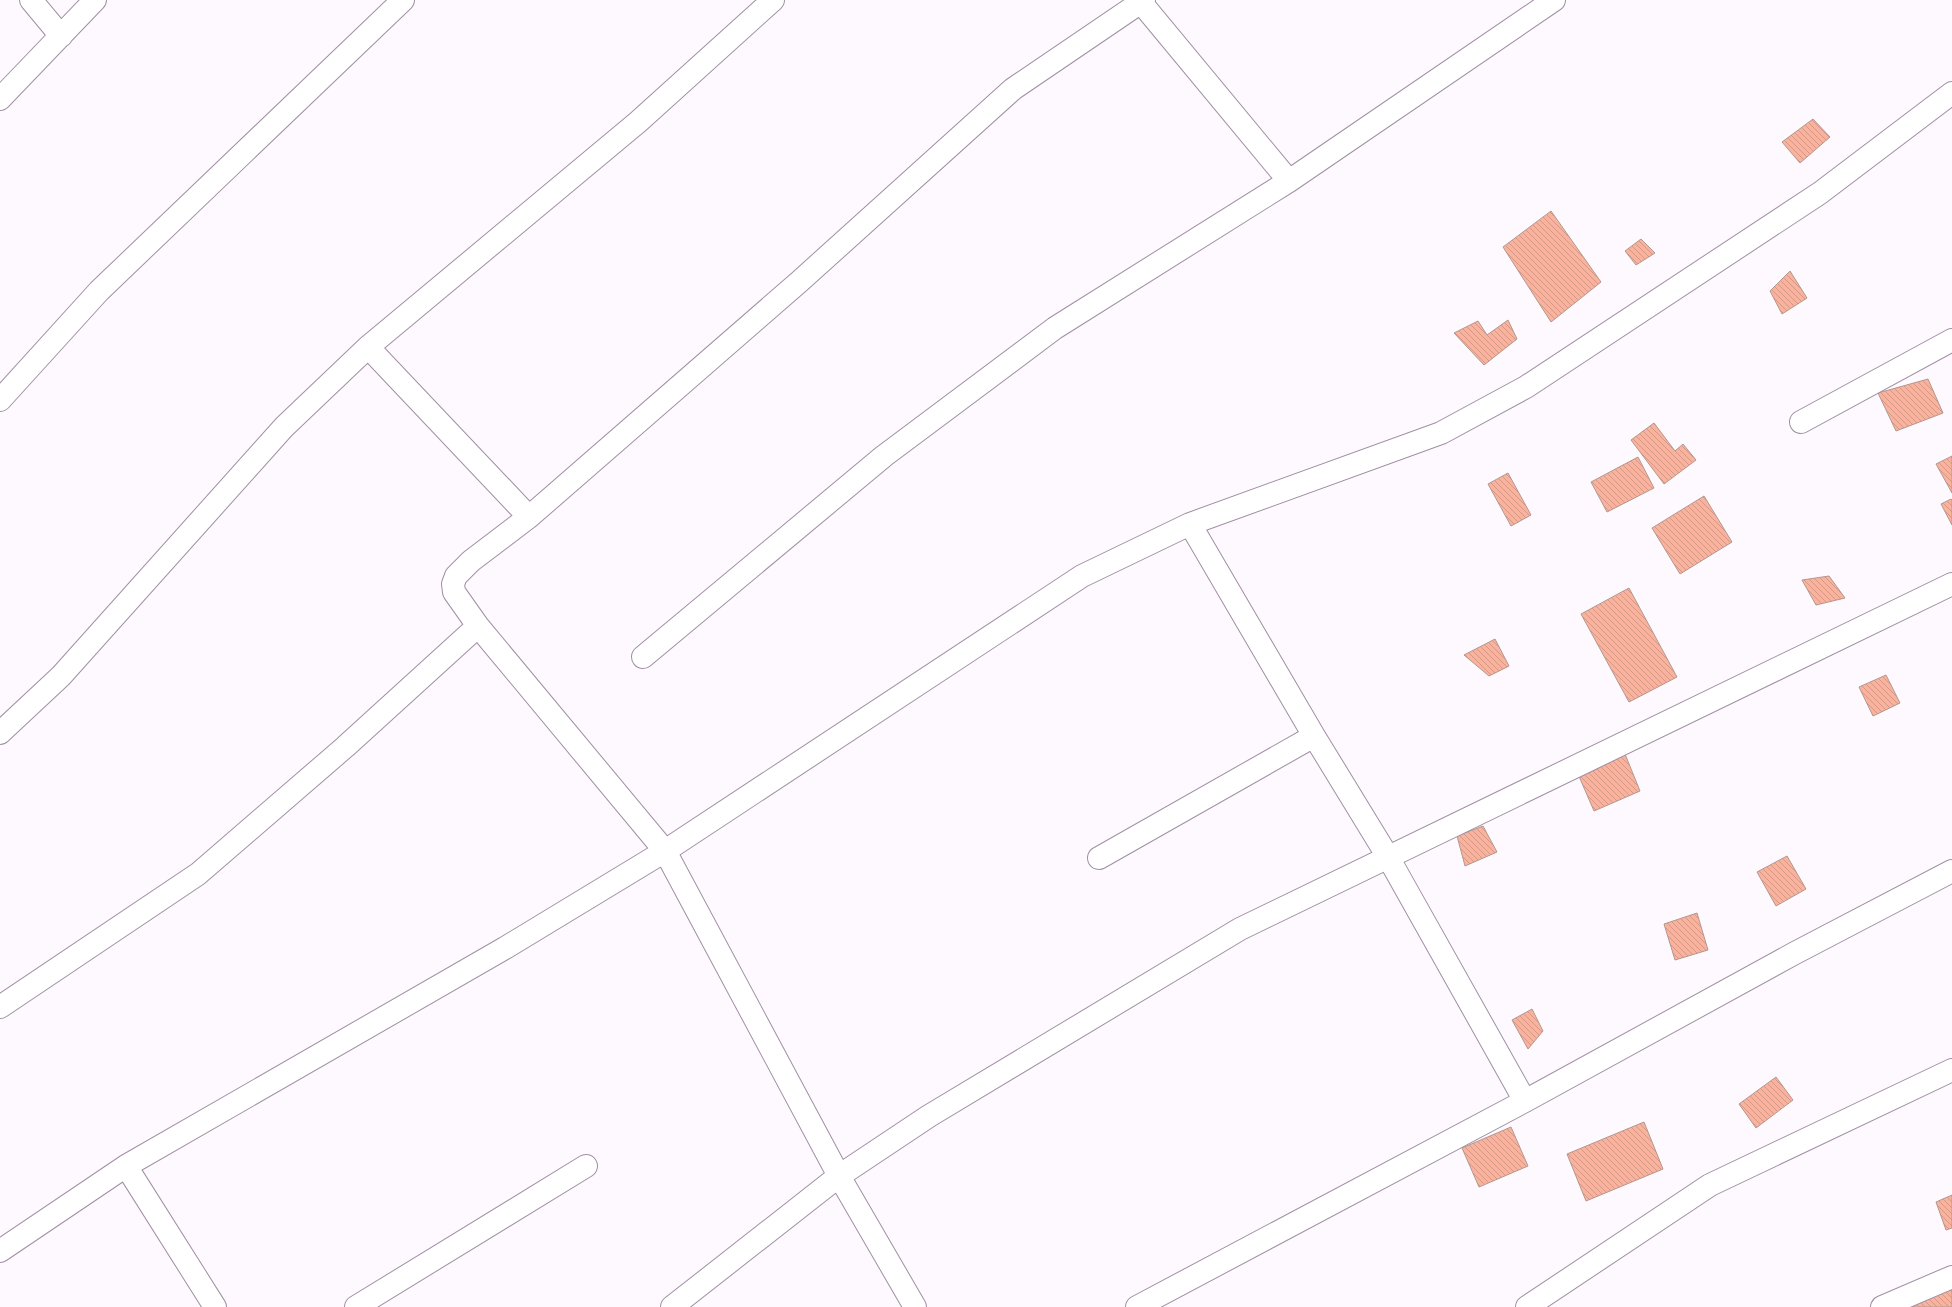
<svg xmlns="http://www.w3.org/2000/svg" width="1952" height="1307" viewBox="0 0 1952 1307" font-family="'Work Sans',sans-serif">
<defs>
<pattern id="building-back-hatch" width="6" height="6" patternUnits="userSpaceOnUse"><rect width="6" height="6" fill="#fab29c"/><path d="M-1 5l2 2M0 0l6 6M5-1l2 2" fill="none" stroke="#d69886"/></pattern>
</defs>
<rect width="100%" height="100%" fill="#fdf9fe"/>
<!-- building -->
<path fill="url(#building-back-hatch)" stroke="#b4978e" d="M1813,119L1830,137L1800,163L1782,142Z
M1551,211L1601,282L1551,322L1503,247Z
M1641,239L1655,253L1636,265L1625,251Z
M1790,271L1807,298L1782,314L1770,291Z
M1508,320L1517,339L1484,365L1454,333L1478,321L1487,335Z
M1928,379L1943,413L1896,431L1878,393Z
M1654,423L1675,451L1683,444L1696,460L1664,484L1631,440Z
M1952,456V493L1936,464Z
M1638,457L1654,488L1607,512L1591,482Z
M1508,473L1531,515L1511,526L1488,484Z
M1704,496L1732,542L1680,574L1652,528Z
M1951,499L1952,500V525L1941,504Z
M1829,576L1845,598L1816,605L1802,580Z
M1629,588L1677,677L1629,702L1581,614Z
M1495,639L1509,666L1489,676L1464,655Z
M1886,675L1900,703L1873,716L1859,687Z
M1625,754L1640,791L1594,811L1578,774Z
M1483,826L1497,852L1465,866L1457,836Z
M1787,856L1806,889L1776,906L1757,872Z
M1697,913L1708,950L1675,960L1664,924Z
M1532,1009L1543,1031L1528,1049L1512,1020Z
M1776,1077L1793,1100L1756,1128L1739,1104Z
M1644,1122L1663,1169L1586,1201L1567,1154Z
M1511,1127L1528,1166L1479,1187L1462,1148Z
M1952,1195V1228L1946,1230L1936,1202Z
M1952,1289V1307H1907Z"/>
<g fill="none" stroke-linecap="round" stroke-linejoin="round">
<!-- minor casing -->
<g stroke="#a18fa4" stroke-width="24">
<path id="minor" d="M31,0L61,36
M1139,0L1289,181
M0,99L95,0
M368,347L529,517
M0,400L99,291L403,0
M1801,422L1952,340
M1190,524L1314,736L1388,857L1525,1101
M643,657L884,456L1055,328L1289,181L1554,0
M0,733L61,676L284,427L368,347L638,122L773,0
M1099,858L1314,736
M0,1007L198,874L345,747L478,626
M126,1166L215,1307
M0,1251L126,1166L505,948L665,851L1082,576L1190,524L1441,433L1526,387L1820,193L1952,93
M356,1307L586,1166
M672,1307L839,1176L929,1116L1240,929L1952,584
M915,1307L839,1176L665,851L478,626L454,592L453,584L456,576L471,561L529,517L799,282L1013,89L1144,0
M1137,1307L1525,1101L1795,953L1952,871
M1527,1307L1710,1185L1952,1070
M1882,1307L1952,1277"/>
</g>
<!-- minor -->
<use href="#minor" stroke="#fff" stroke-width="22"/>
</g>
</svg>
